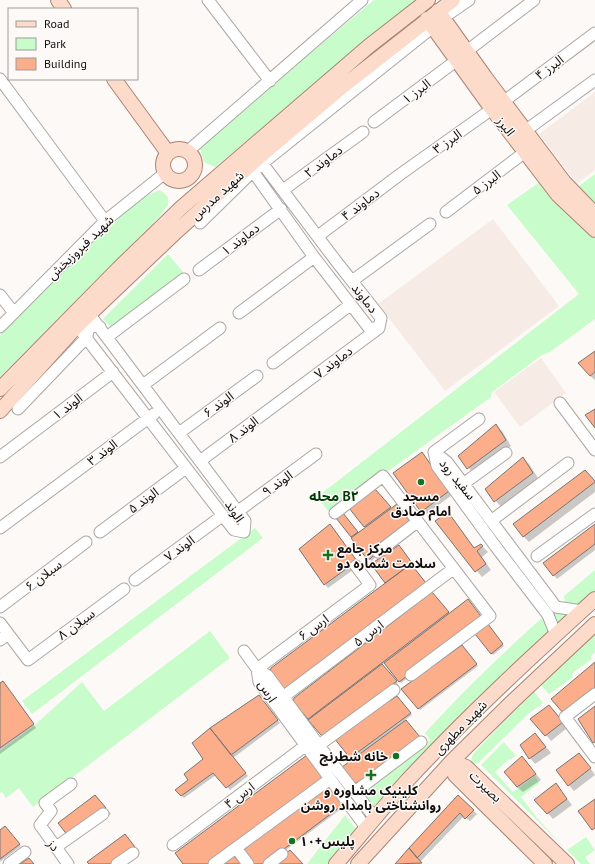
<svg xmlns="http://www.w3.org/2000/svg" width="595" height="864" viewBox="0 0 595 864" font-family="'PT Sans','Noto Sans Arabic',sans-serif">
<rect width="100%" height="100%" fill="#fdf9f7"/>
<!-- built -->
<path fill="#f7ece5" d="M595,92V170L577,184L539,134Z
M493,219L559,306L445,391L378,304Z
M541,358L566,393L520,427L494,392Z"/>
<!-- green -->
<path fill="#c8fcca" d="M374,0H418L215,167L204,162L200,148L212,137L229,124L231,117L308,55Z
M595,174V205L579,186Z
M540,182L556,203L595,237V319L550,352L542,355L491,393V397L330,513L317,497L579,294L507,205Z
M160,190L168,197V205L160,216L0,377V335C35,299 70,264 107,230C122,215 139,197 160,190Z
M168,254L184,273L112,329L103,319Z
M255,528L263,538L32,714L22,701Z
M504,546L550,604L572,612L557,625L503,549Z
M595,570V593L581,605L565,602L564,596Z
M544,616L549,625V636L374,810L360,792L430,740L425,733C463,691 502,654 544,616Z
M210,631L230,658L33,807L19,788L6,798L2,792L0,793V751L35,725L82,682L104,711Z
M595,634V652L591,656L592,659L572,673L573,677L549,694L540,684Z
M533,690L543,703L528,714L478,763L474,764L471,760L473,754L522,703Z
M504,742L516,756L510,760L509,759L495,772L513,792L535,776L539,783L521,797L538,819L564,847L481,765Z
M345,815L357,830L328,864H307Z
M586,837L595,850L585,857L590,864H581L567,850Z"/>
<!-- shadow -->
<path fill="#0003" d="M595,352V380L590,376Z
M496,426L502,431L511,446L474,474L459,456Z
M422,454L452,495L425,515L422,511Z
M523,458L529,464L538,478L501,507L486,489Z
M595,481V492L529,542L523,536Z
M375,490L392,509L376,556L372,561L368,559L352,536L344,516L359,534L366,528L350,508Z
M448,514L475,549L481,545L488,552L482,557L491,570L482,577L436,521Z
M595,526V550L557,579L545,563Z
M333,529L360,565L328,588L325,584Z
M400,548L427,585L386,584L373,564Z
M432,593L450,614L484,621L401,683L385,663L382,665L398,683L327,738L294,702Z
M489,627L504,646L493,655L491,653Z
M463,647L478,666L420,710L403,689Z
M0,684L6,686L36,728L0,754Z
M397,697L412,715L405,720L407,723L357,784L355,782L353,760L336,738Z
M261,698L280,723L233,758L248,776L230,790L216,775L184,798L176,790L189,780L204,759Z
M549,706L567,728L551,741L546,735Z
M540,740L551,753L535,764L530,758Z
M579,754L585,760L595,775L574,791L569,785Z
M527,763L541,780L523,792L517,787Z
M556,784L572,805L553,819L536,800Z
M330,786L345,806L267,864Z
M95,796L111,814L74,841Z
M458,797L477,814L470,821L464,816L420,862L422,864H397Z
M5,827L21,846L0,862V831Z
M125,835L140,853L125,864H90Z"/>
<!-- building -->
<path fill="#fbae89" stroke="#797574" d="M595,351V372L590,376L578,363Z
M595,409V428L585,415Z
M496,424L506,440L467,469L458,456Z
M422,452L449,491L421,512L393,473Z
M523,457L533,473L494,502L485,489Z
M585,470L595,481V482L523,537L513,524Z
M375,489L391,507L364,527L349,508Z
M397,504L411,523L372,550L375,554L370,559H367L351,538Z
M448,512L474,548L481,544L483,546L477,551L486,564L475,572L435,521Z
M343,513L358,532L351,537L336,518Z
M330,524L357,561L324,585L299,549Z
M595,524V544L553,576L543,563Z
M399,545L412,563L385,583L371,564Z
M411,564L426,583L285,690L270,673L271,668Z
M432,592L449,612L308,719L293,702L294,698Z
M468,599L483,619L399,682L384,663Z
M488,624L503,644L491,654L475,634Z
M462,645L477,664L418,709L401,689Z
M595,662V691L564,714L551,699Z
M382,664L397,681L325,737L321,735L308,720Z
M3,681L34,724L0,748V683Z
M259,695L278,720L231,755L210,728Z
M397,696L411,713L350,758L334,738L387,699L391,700Z
M549,705L563,722L545,736L530,719Z
M595,706V742L593,743L578,719Z
M406,720L420,737L362,783H354L342,767Z
M210,728L246,773L226,788L213,773L181,796L175,790L188,780L184,774L203,759L192,743Z
M535,733L546,747L529,759L520,745Z
M579,753L591,768L568,786L556,770Z
M307,755L325,776L209,864H183L175,853Z
M522,756L536,774L517,787L504,772Z
M556,783L567,799L547,814L534,800Z
M330,785L344,804L264,864H252L241,849Z
M95,795L106,808L68,836L58,823Z
M458,795L474,810L465,819L460,813L417,858L409,848Z
M595,799V828L592,830L578,811Z
M5,826L20,844L0,859V830Z
M125,834L135,847L112,864H89L87,862Z
M409,848L422,863L395,864Z
M290,850L303,864H272Z
M233,855L241,864H221Z
M29,858L34,864H20Z"/>
<g fill="none" stroke-linecap="round" stroke-linejoin="round">
<!-- minor casing -->
<g stroke="#aba7a5" stroke-width="13">
<path id="minor" d="M208,0L270,81
M443,18L469,0
M467,51L534,0
M0,79L105,221
M503,102L595,33
M374,122L457,60
M525,131L595,80
M188,151L362,0
M259,159L336,261L381,318L379,328
M249,166L314,257L369,328H379
M283,190L363,132
M446,212L525,152
M200,223L253,171L433,27
M318,236L402,173L492,109
M199,270L281,209
M352,281L430,224
M0,295L14,313
M239,313L314,257
M77,326L234,530L244,532L245,521L90,315
M0,327L105,221L165,173
M107,337L184,279
M273,363L350,305
M143,385L220,328
M560,403L595,450
M18,409L87,337L88,330L93,326L100,327
M179,433L257,376
M434,452L479,419
M0,457L113,372
M200,461L379,328
M463,484L506,453
M237,512L316,454
M335,513L383,476L490,616L411,675
M491,521L568,463
M0,528L154,414
M100,532L186,468
M378,552L417,522
M537,556L595,514
M135,580L222,516
M0,607L86,542
M0,623L28,660L124,589
M556,635L548,615L496,547L437,466L434,452L447,462L556,607L582,611
M0,640L8,634
M244,651L257,669L268,676L329,759L375,818
M257,669L259,682L367,829
M257,669L370,585L356,566
M595,694L565,717L595,757
M283,697L453,569
M319,745L394,690
M355,792L421,742
M173,845L305,746
M56,847L103,814
M236,848L248,864
M9,864L25,852
M68,864L40,825L51,811L45,803L71,784
M117,864L133,853
M214,864L330,779
M269,864L282,854"/>
</g>
<!-- major casing -->
<g stroke="#a98473" stroke-width="16">
<path id="major" d="M58,0L64,9
M438,11L485,77L564,182L595,214
M427,19L492,109L558,195L595,230
M114,79L168,153
M163 165a16 16 0 1 1 32 0a16 16 0 1 1-32 0Z
M0,389L119,268L182,207L369,46L428,0
M0,411L77,326L177,231L258,158L342,87L453,0
M452,761L466,767L567,864
M452,761L455,775L545,864
M336,864C359,837 382,809 405,783C465,718 530,658 595,599
M358,864L452,761L513,701L595,624"/>
</g>
<!-- minor -->
<use href="#minor" stroke="#fff" stroke-width="11"/>
<!-- major -->
<use href="#major" stroke="#fddbcb" stroke-width="14"/>
</g>
<!-- markers -->
<g fill="#16721f" stroke="#fdf9f7" stroke-width="1.5">
<circle cx="421" cy="482" r="4"/>
<path d="M326 549h4v4h4v4h-4v4h-4v-4h-4v-4h4z"/>
<circle cx="396" cy="756" r="4"/>
<path d="M369 769h4v4h4v4h-4v4h-4v-4h-4v-4h4z"/>
<circle cx="292" cy="841" r="4"/>
</g>
<g text-anchor="middle" stroke-width="3" stroke-linejoin="round" paint-order="stroke">
<!-- street labels -->
<g font-size="13" fill="#100f0e" stroke="#fdf9f7">
<text transform="translate(549 67) rotate(-37)" y="5">البرز ۴</text>
<text transform="translate(416 91) rotate(-37)" y="5">البرز ۱</text>
<text transform="translate(506 126) rotate(53)" y="5">البرز</text>
<text transform="translate(447 141) rotate(-35)" y="5">البرز ۳</text>
<text transform="translate(323 161) rotate(-37)" y="5">دماوند ۲</text>
<text transform="translate(486 182) rotate(-37)" y="5">البرز ۵</text>
<text transform="translate(217 195) rotate(-42)" y="5">شهید مدرس</text>
<text transform="translate(360 204) rotate(-37)" y="5">دماوند ۴</text>
<text transform="translate(240 239) rotate(-37)" y="5">دماوند ۱</text>
<text transform="translate(80 247) rotate(-44)" y="5">شهید فیروزبخش</text>
<text transform="translate(365 298) rotate(52)" y="5">دماوند</text>
<text transform="translate(333 362) rotate(-37)" y="5">دماوند ۷</text>
<text transform="translate(218 404) rotate(-36)" y="5">الوند ۶</text>
<text transform="translate(67 406) rotate(-37)" y="5">الوند ۱</text>
<text transform="translate(243 429) rotate(-37)" y="5">الوند ۸</text>
<text transform="translate(102 452) rotate(-37)" y="5">الوند ۳</text>
<text transform="translate(458 479) rotate(51)" y="5">سفید رود</text>
<text transform="translate(277 483) rotate(-36)" y="5">الوند ۹</text>
<text transform="translate(143 500) rotate(-36)" y="5">الوند ۵</text>
<text transform="translate(235 511) rotate(57)" y="5">الوند</text>
<text transform="translate(179 548) rotate(-36)" y="5">الوند ۷</text>
<text transform="translate(43 575) rotate(-37)" y="5">سبلان ۶</text>
<text transform="translate(76 624) rotate(-36)" y="5">سبلان ۸</text>
<text transform="translate(313 627) rotate(-36)" y="5">ارس ۶</text>
<text transform="translate(368 633) rotate(-37)" y="5">ارس ۵</text>
<text transform="translate(268 691) rotate(58)" y="5">ارس</text>
<text transform="translate(460 727) rotate(-46)" y="5">شهید مطهری</text>
<text transform="translate(486 786) rotate(44)" y="5">بصیرت</text>
<text transform="translate(239 795) rotate(-37)" y="5">ارس ۴</text>
<text transform="translate(54 845) rotate(54)" y="5">دز</text>
</g>
<!-- poi labels -->
<g font-size="13" font-weight="bold" fill="#100f0e" stroke="#fdf9f7">
<text x="421" y="501">مسجد<tspan x="421" dy="15">امام صادق</tspan></text>
<text x="337" y="553" text-anchor="start">مرکز جامع<tspan x="337" dy="15">سلامت شماره دو</tspan></text>
<text x="388" y="761" text-anchor="end">خانه شطرنج</text>
<text x="371" y="795">کلینیک مشاوره و<tspan x="371" dy="15">روانشناختی بامداد روشن</tspan></text>
<text x="300" y="846" text-anchor="start">پلیس+۱۰</text>
</g>
<!-- neighbourhood labels -->
<g font-size="14" font-weight="bold" fill="#003b06" stroke="#fdf9f7">
<text x="334" y="501">محله B۲</text>
</g>
</g>
<!-- legend -->
<rect x="8" y="8" width="130" height="72" fill="#fdf9f7" stroke="#9e9b9a"/>
<rect x="16" y="21" width="20" height="6" fill="#fddbcb" stroke="#9e9b9a"/>
<text x="44" y="28" font-size="12" fill="#100f0e">Road</text>
<rect x="16" y="38" width="20" height="12" fill="#c8fcca" stroke="#9e9b9a"/>
<text x="44" y="48" font-size="12" fill="#100f0e">Park</text>
<rect x="16" y="58" width="20" height="12" fill="#fbae89" stroke="#9e9b9a"/>
<text x="44" y="68" font-size="12" fill="#100f0e">Building</text>
</svg>
